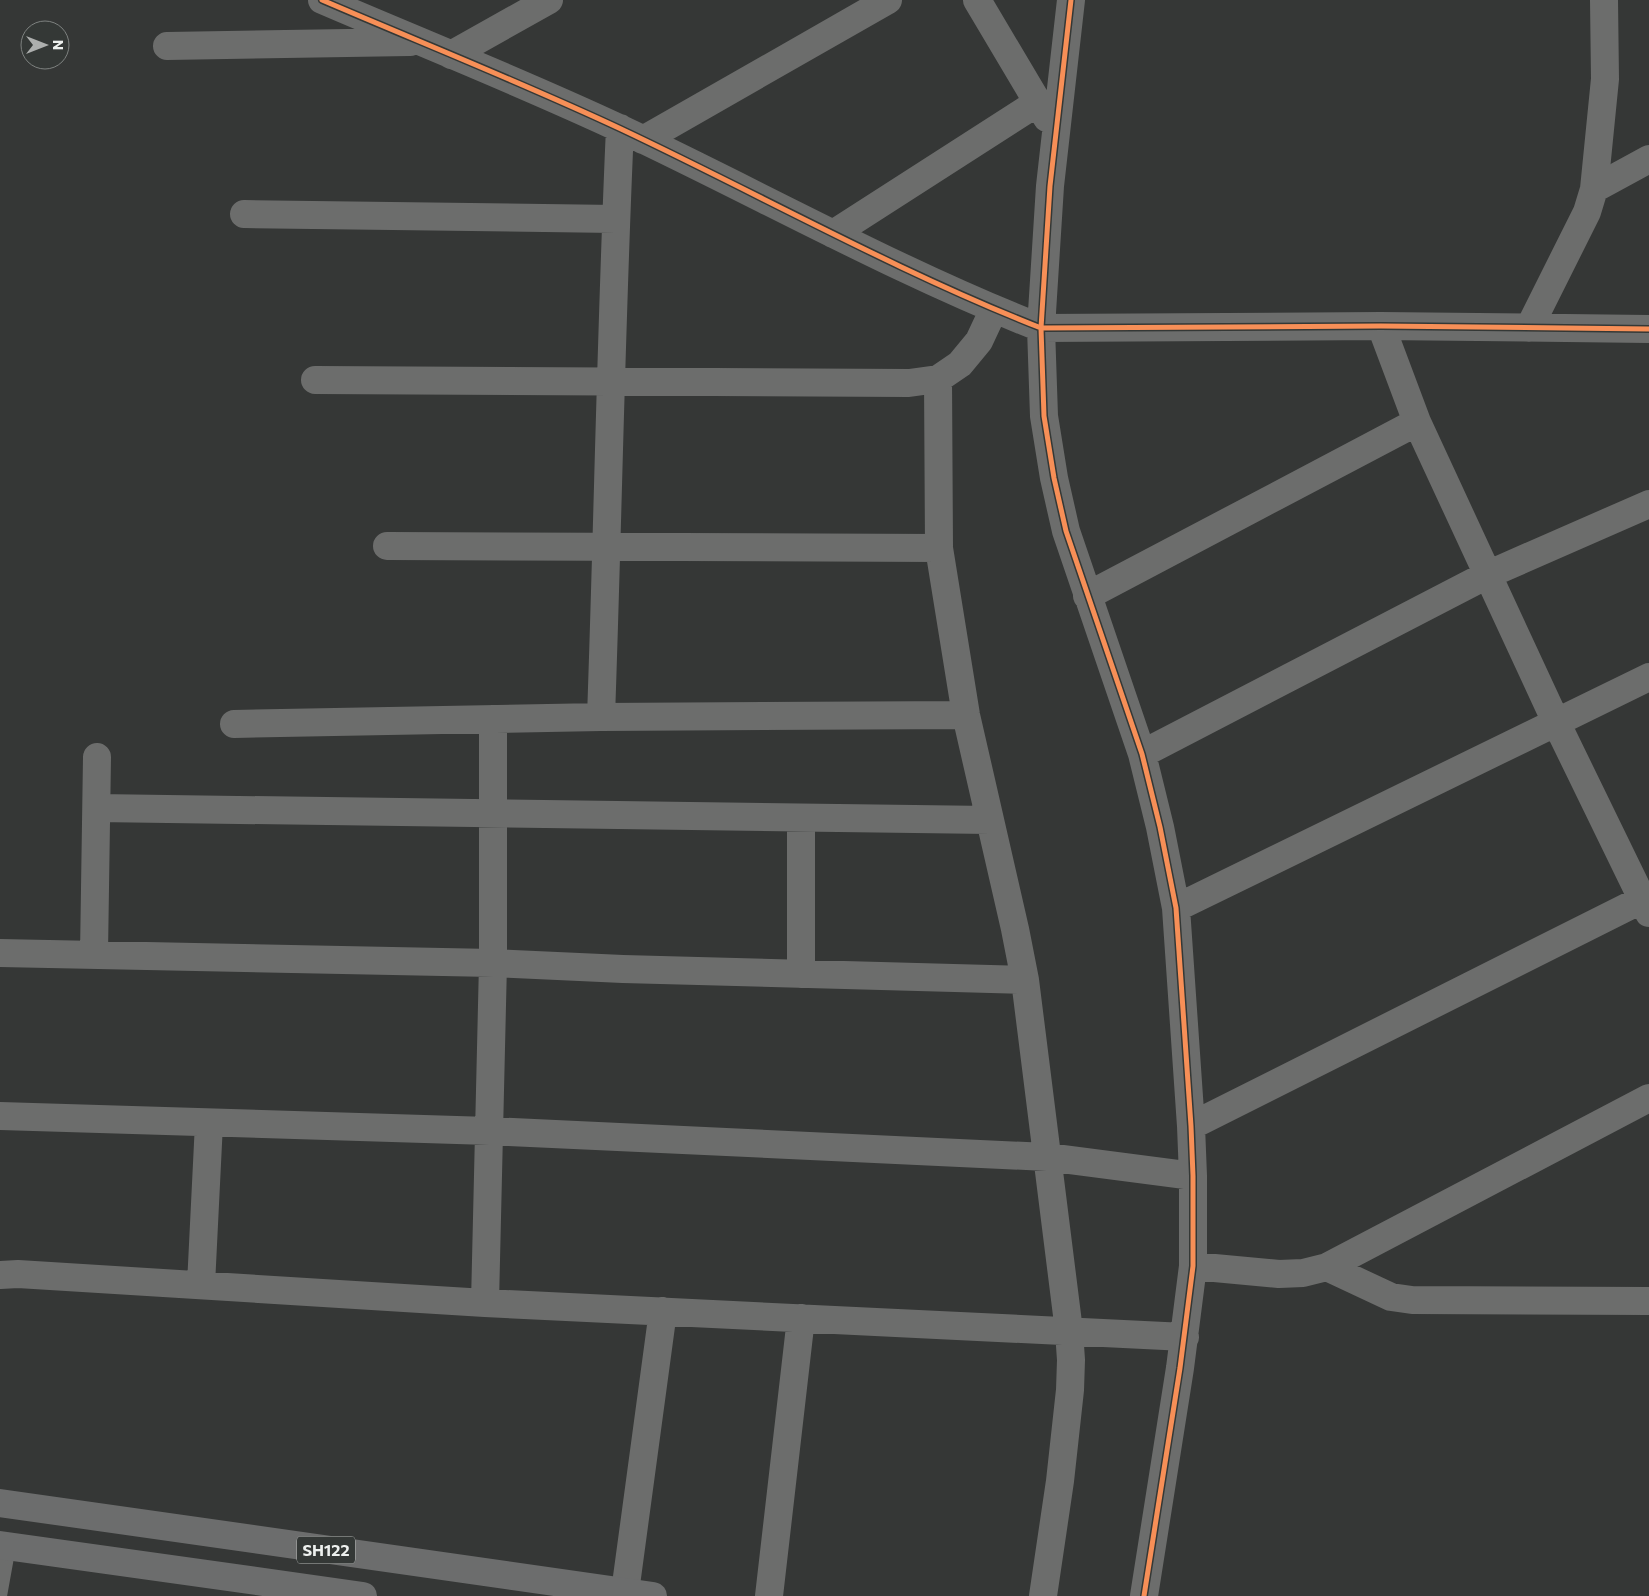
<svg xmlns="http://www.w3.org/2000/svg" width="1649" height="1596" viewBox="0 0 1649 1596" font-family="Commissioner,sans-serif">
<rect width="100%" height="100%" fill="#353736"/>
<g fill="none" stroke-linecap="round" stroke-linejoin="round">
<!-- lane -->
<path stroke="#6c6d6c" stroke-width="14" d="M0,1596L9,1546"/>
<!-- street -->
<path stroke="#6c6d6c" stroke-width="28" d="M322,0C422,43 523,83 621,129C761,195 896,271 1041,328L1381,326L1649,329
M977,0L1047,118
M1071,0L1050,186L1041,328L1044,416L1054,478L1066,531L1142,754L1160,827L1176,908L1191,1126L1193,1176V1266L1180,1368L1144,1596
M167,46L410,42
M451,55L549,0
M643,140L888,0
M1594,189L1649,159
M244,214L616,219
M833,234L1037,103
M1381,326L1417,422L1556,722L1649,913
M1529,328L1587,212L1594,189L1605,79L1604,0
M938,379L939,548L966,715L1015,929L1025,980L1069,1331L1071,1360L1070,1390L1060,1481L1043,1596
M315,380L909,383L938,379L960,364L979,341L994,309
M387,546L939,548
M1087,596L1417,422
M601,717C608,521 611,324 620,128
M234,724L601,717L966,715
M1142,754L1487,575L1649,504
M97,808L990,820
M801,818V974
M1176,908L1649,677
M0,953L493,963L623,969L1025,980
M94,954L97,757
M0,1116L489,1131L1047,1157L1193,1176
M1191,1126L1649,896
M1193,1266L1279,1274L1303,1273L1327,1267L1391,1297L1412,1300L1649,1301
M1327,1267L1649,1098
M0,1275L18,1274L485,1303L1185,1337
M201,1285L209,1123
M485,1303L493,963V719
M625,1592L663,1311
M769,1596L801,1318"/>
<!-- primary -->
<path stroke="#6c6d6d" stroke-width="28" d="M0,1503L653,1596
M0,1545L363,1596"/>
<!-- cycleway casing -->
<g stroke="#343836" stroke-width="8">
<path id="cycleway" d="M322,0C422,43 523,83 621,129C761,195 896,271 1041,328L1381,326L1649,329
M1071,0L1050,186L1041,328L1044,416L1054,478L1066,531L1142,754L1160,827L1176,908L1191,1126L1193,1176V1266L1180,1368L1144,1596"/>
</g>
<!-- cycleway -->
<use href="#cycleway" stroke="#f78f57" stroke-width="5"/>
</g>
<g text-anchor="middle" stroke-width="4.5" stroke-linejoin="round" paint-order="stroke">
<!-- shield labels -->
<rect fill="#343836" stroke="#b6b9b7" stroke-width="1" x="297" y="1536.5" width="58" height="27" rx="4"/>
<g font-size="16" font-weight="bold" fill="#edf0ee">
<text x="326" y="1556">SH122</text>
</g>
</g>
<!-- north arrow -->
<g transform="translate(45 45) rotate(90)"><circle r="24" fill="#343836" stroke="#7e8280"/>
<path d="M0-4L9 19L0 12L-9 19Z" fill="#adafae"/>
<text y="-8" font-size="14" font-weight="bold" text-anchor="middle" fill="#edf0ee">N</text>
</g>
</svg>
